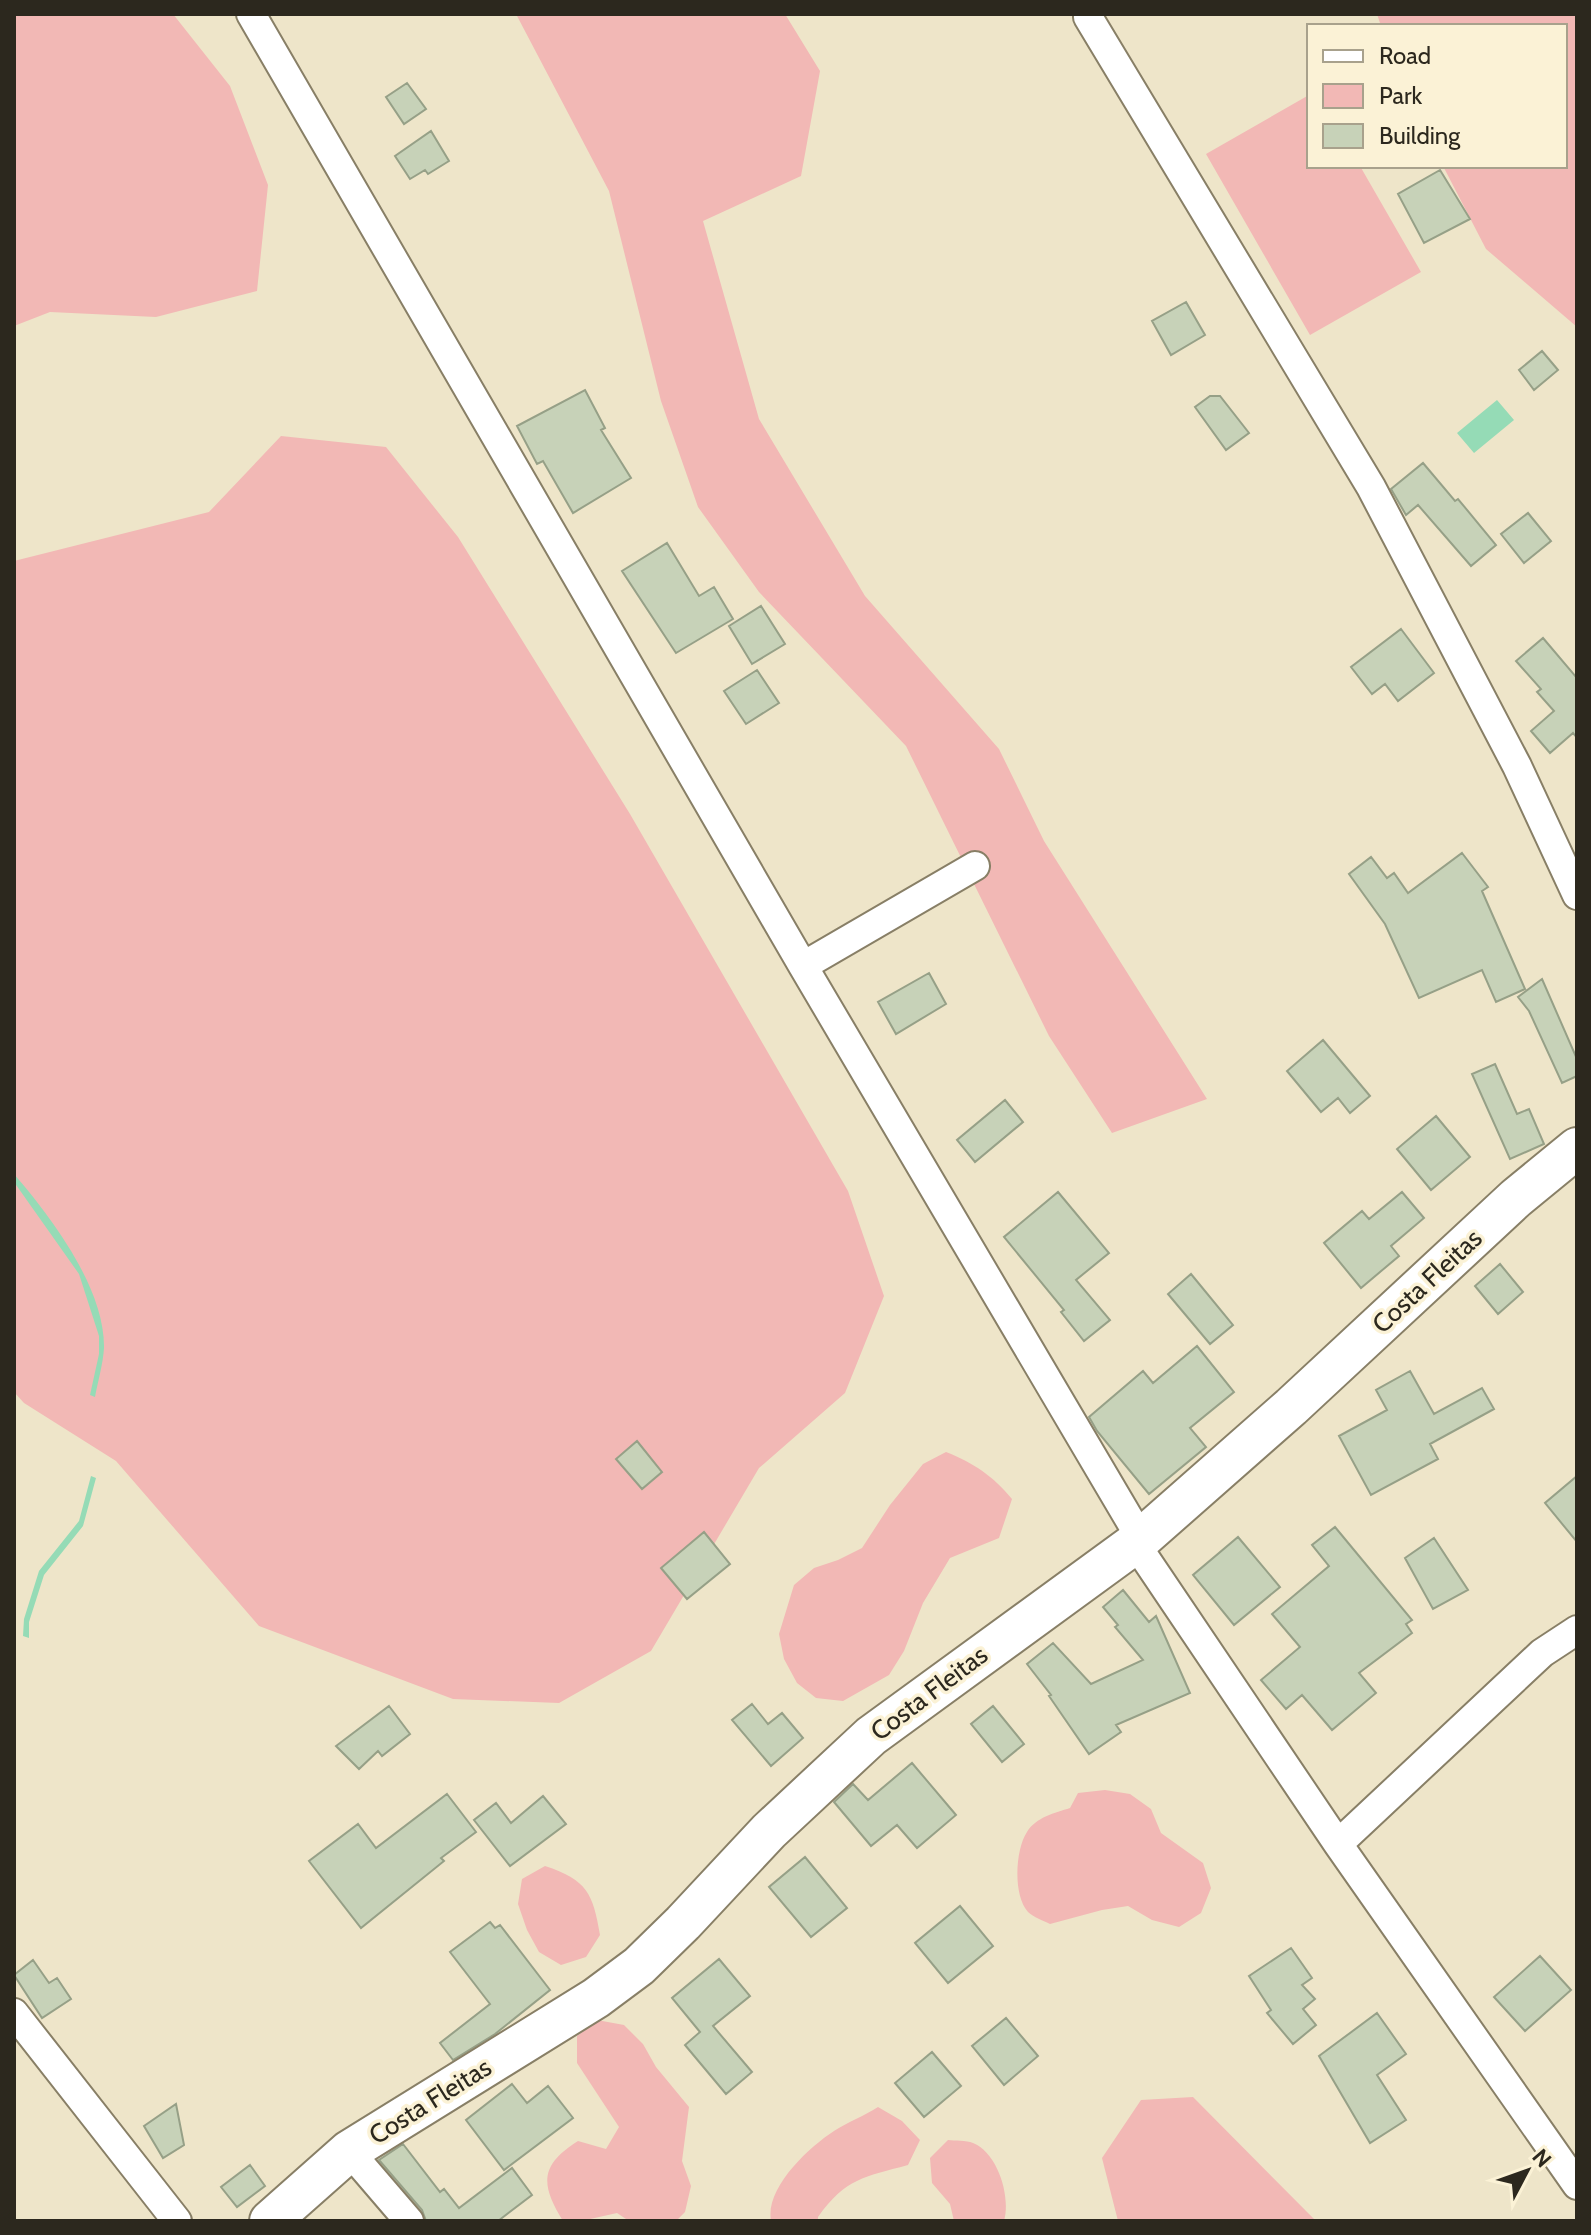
<svg xmlns="http://www.w3.org/2000/svg" width="1591" height="2235" viewBox="0 0 1591 2235" font-family="Cabin,sans-serif">
<rect width="100%" height="100%" fill="#eee5c9"/>
<!-- green -->
<path fill="#f2b8b5" d="M14,14H173L230,86L268,185L257,291L156,317L50,312L14,326Z
M516,14H785L820,71L801,176L703,221L759,419L865,596L999,749L1044,841L1207,1099L1112,1133L1049,1036L906,746L759,592L698,507L661,401L609,191Z
M1377,14H1577V327L1486,249L1443,166H1565V26H1381Z
M1309,95V166H1360L1421,272L1310,335L1206,154Z
M281,436L386,447L458,537L630,814L848,1191L884,1296L845,1393L759,1468L651,1651L559,1703L453,1699L259,1626L116,1461L24,1403L14,1392V561L209,512Z
M946,1452C974,1463 993,1476 1012,1499L999,1538L950,1558L923,1603L904,1651L889,1675L843,1701L816,1698L797,1683L784,1659L779,1634L794,1585L814,1568L838,1560L862,1548L890,1505L923,1464Z
M1105,1790L1130,1794L1151,1809L1161,1833L1203,1863L1211,1888L1201,1913L1179,1927L1152,1920L1128,1906L1102,1910L1050,1924C1044,1921 1033,1917 1028,1912C1013,1896 1015,1850 1027,1832C1036,1817 1055,1813 1070,1808L1078,1793Z
M545,1866C587,1880 593,1893 600,1935L586,1957L561,1965L539,1952L527,1930L518,1904L522,1879Z
M597,2020L624,2025L643,2044L656,2067L689,2107L682,2161L691,2186L685,2212L676,2221H629L617,2213L581,2221H563C540,2184 540,2165 578,2141L606,2149L619,2127L577,2063V2036Z
M1193,2097L1316,2221H1118L1102,2158L1141,2100Z
M878,2107L902,2121L920,2140L908,2165C864,2177 846,2178 818,2217V2221H771C765,2188 808,2148 834,2131C848,2122 864,2116 878,2107Z
M948,2140C955,2141 966,2140 973,2143C998,2153 1011,2197 1004,2221H954L950,2204L932,2183L930,2158Z"/>
<!-- water -->
<path fill="#95dbb6" d="M1497,400L1514,420L1474,453L1457,433Z
M14,1174C51,1217 105,1288 104,1348C103,1364 98,1381 95,1397L90,1395L99,1354V1336L79,1274L14,1182Z
M91,1476L96,1478L83,1526L44,1575L29,1622V1638L23,1636L24,1619L39,1571L79,1521Z"/>
<!-- building -->
<path fill="#c7d2b8" stroke="#96a087" stroke-width="2" d="M407,83L426,109L404,124L386,97Z
M431,131L449,161L428,174L425,170L410,179L395,156Z
M1440,170L1470,219L1424,243L1398,194Z
M1186,302L1205,335L1171,355L1152,321Z
M1542,351L1558,370L1534,390L1519,370Z
M585,390L605,428L601,430L631,478L573,513L543,461L537,464L517,426Z
M1210,396H1220L1249,433L1226,450L1195,407Z
M1423,463L1455,501L1458,499L1496,545L1471,566L1418,505L1406,515L1391,489Z
M1528,513L1551,541L1524,563L1501,534Z
M667,543L699,596L714,587L733,619L676,653L622,571Z
M761,606L785,644L752,664L729,626Z
M1401,629L1434,673L1398,701L1385,684L1372,694L1351,667Z
M1543,638L1577,678V738L1573,733L1550,753L1531,731L1554,711L1537,692L1541,689L1516,661Z
M757,670L779,703L746,724L724,691Z
M1462,853L1488,887L1482,891L1525,989L1496,1002L1482,970L1419,998L1385,924L1349,874L1371,857L1387,878L1394,873L1408,893Z
M929,973L946,1004L896,1034L878,1002Z
M1542,979L1577,1059V1076L1562,1083L1529,1011L1518,997Z
M1323,1040L1370,1096L1350,1113L1338,1098L1321,1112L1287,1071Z
M1495,1064L1517,1114L1529,1109L1544,1144L1510,1159L1472,1074Z
M1005,1100L1023,1122L975,1162L957,1140Z
M1436,1116L1470,1157L1431,1190L1397,1149Z
M1058,1192L1109,1253L1076,1280L1110,1320L1084,1341L1061,1312L1064,1310L1004,1237Z
M1402,1192L1424,1218L1391,1246L1399,1256L1361,1288L1324,1243L1362,1211L1369,1219Z
M1500,1264L1523,1292L1498,1314L1475,1286Z
M1191,1274L1233,1325L1210,1344L1168,1294Z
M1197,1346L1234,1392L1190,1428L1206,1447L1149,1494L1097,1431L1089,1417L1143,1371L1153,1383Z
M1410,1371L1434,1414L1482,1388L1494,1409L1430,1444L1438,1459L1371,1495L1339,1436L1387,1410L1376,1390Z
M637,1441L662,1472L642,1489L616,1459Z
M1577,1476V1542L1545,1503Z
M1335,1527L1412,1620L1406,1624L1412,1633L1359,1673L1376,1693L1332,1730L1302,1695L1286,1709L1261,1680L1300,1647L1272,1614L1329,1566L1312,1545Z
M704,1532L730,1564L687,1599L661,1568Z
M1238,1537L1280,1587L1234,1625L1193,1575Z
M1434,1538L1468,1590L1433,1609L1405,1558Z
M1123,1590L1149,1622L1156,1616L1190,1693L1116,1725L1121,1732L1089,1754L1049,1696L1051,1695L1027,1664L1053,1643L1091,1684L1143,1660L1115,1627L1118,1625L1103,1607Z
M752,1704L768,1724L782,1713L803,1738L771,1766L732,1720Z
M389,1706L410,1734L382,1756L378,1751L359,1769L336,1746Z
M993,1706L1024,1744L1002,1762L971,1724Z
M912,1763L956,1815L917,1848L897,1825L871,1846L834,1802L853,1784L868,1800Z
M447,1794L476,1832L441,1858L444,1861L361,1928L309,1861L358,1824L376,1848Z
M543,1796L566,1824L510,1866L474,1820L496,1803L511,1823Z
M805,1857L847,1908L811,1937L769,1887Z
M960,1906L993,1946L948,1983L915,1943Z
M490,1922L495,1928L500,1925L550,1990L495,2034L453,2060L440,2043L490,2004L450,1952Z
M1291,1948L1312,1978L1302,1985L1315,1999L1303,2009L1316,2025L1293,2044L1267,2013L1271,2010L1249,1976Z
M1540,1956L1571,1990L1525,2031L1494,1997Z
M719,1959L750,1996L713,2026L752,2072L726,2094L685,2045L700,2032L672,1998Z
M33,1960L49,1983L57,1978L71,1999L42,2018L14,1975Z
M1377,2013L1406,2054L1377,2075L1406,2120L1370,2143L1319,2056Z
M1006,2018L1038,2056L1004,2085L972,2046Z
M932,2052L961,2086L924,2117L895,2083Z
M512,2084L527,2103L548,2086L573,2118L504,2170L466,2120Z
M176,2104L184,2145L163,2158L144,2126Z
M403,2144L440,2192L444,2189L459,2208L512,2168L532,2195L498,2221H426L422,2210L379,2160Z
M250,2165L265,2186L237,2207L221,2187Z"/>
<g fill="none" stroke-linecap="round" stroke-linejoin="round">
<!-- street casing -->
<g stroke="#887f66" stroke-width="32">
<path id="street" d="M251,14L803,966L1141,1539
M1088,17L1371,487L1517,766L1577,895
M803,966L975,866
M1135,1543L1338,1844L1577,2185
M1338,1844L1542,1653L1577,1630
M14,2013L177,2221
M349,2151L409,2221"/>
</g>
<!-- secondary casing -->
<g stroke="#887f66" stroke-width="44">
<path id="secondary" d="M270,2221L349,2151L596,1998L639,1966L683,1923L769,1831L871,1736L1141,1539L1291,1407L1516,1198L1577,1148"/>
</g>
<!-- street -->
<use href="#street" stroke="#fff" stroke-width="28"/>
<!-- secondary -->
<use href="#secondary" stroke="#fff" stroke-width="40"/>
</g>
<g text-anchor="middle" stroke-width="7" stroke-linejoin="round" paint-order="stroke">
<!-- street labels -->
<g font-size="26" fill="#2c281e" stroke="#fbf2d6">
<text transform="translate(1427 1281) rotate(-43)" y="9">Costa Fleitas</text>
<text transform="translate(929 1693) rotate(-37)" y="9">Costa Fleitas</text>
<text transform="translate(430 2101) rotate(-32)" y="9">Costa Fleitas</text>
</g>
</g>
<!-- border -->
<rect width="1591" height="2235" fill="none" stroke="#2c281e" stroke-width="32"/>
<!-- legend -->
<rect x="1307" y="24" width="260" height="144" fill="#fbf2d6" stroke="#a8a18c" stroke-width="2"/>
<rect x="1323" y="50" width="40" height="12" fill="#ffffff" stroke="#a8a18c" stroke-width="2"/>
<text x="1379" y="64" font-size="24" fill="#2c281e">Road</text>
<rect x="1323" y="84" width="40" height="24" fill="#f2b8b5" stroke="#a8a18c" stroke-width="2"/>
<text x="1379" y="104" font-size="24" fill="#2c281e">Park</text>
<rect x="1323" y="124" width="40" height="24" fill="#c7d2b8" stroke="#a8a18c" stroke-width="2"/>
<text x="1379" y="144" font-size="24" fill="#2c281e">Building</text>
<!-- north arrow -->
<g transform="translate(1527 2171) rotate(49)" stroke="#fbf2d6" stroke-width="6" paint-order="stroke">
<path d="M0-6L14 30L0 20L-14 30Z" fill="#2c281e"/>
<text y="-12" font-size="22" font-weight="bold" text-anchor="middle" fill="#2c281e">N</text>
</g>
</svg>
